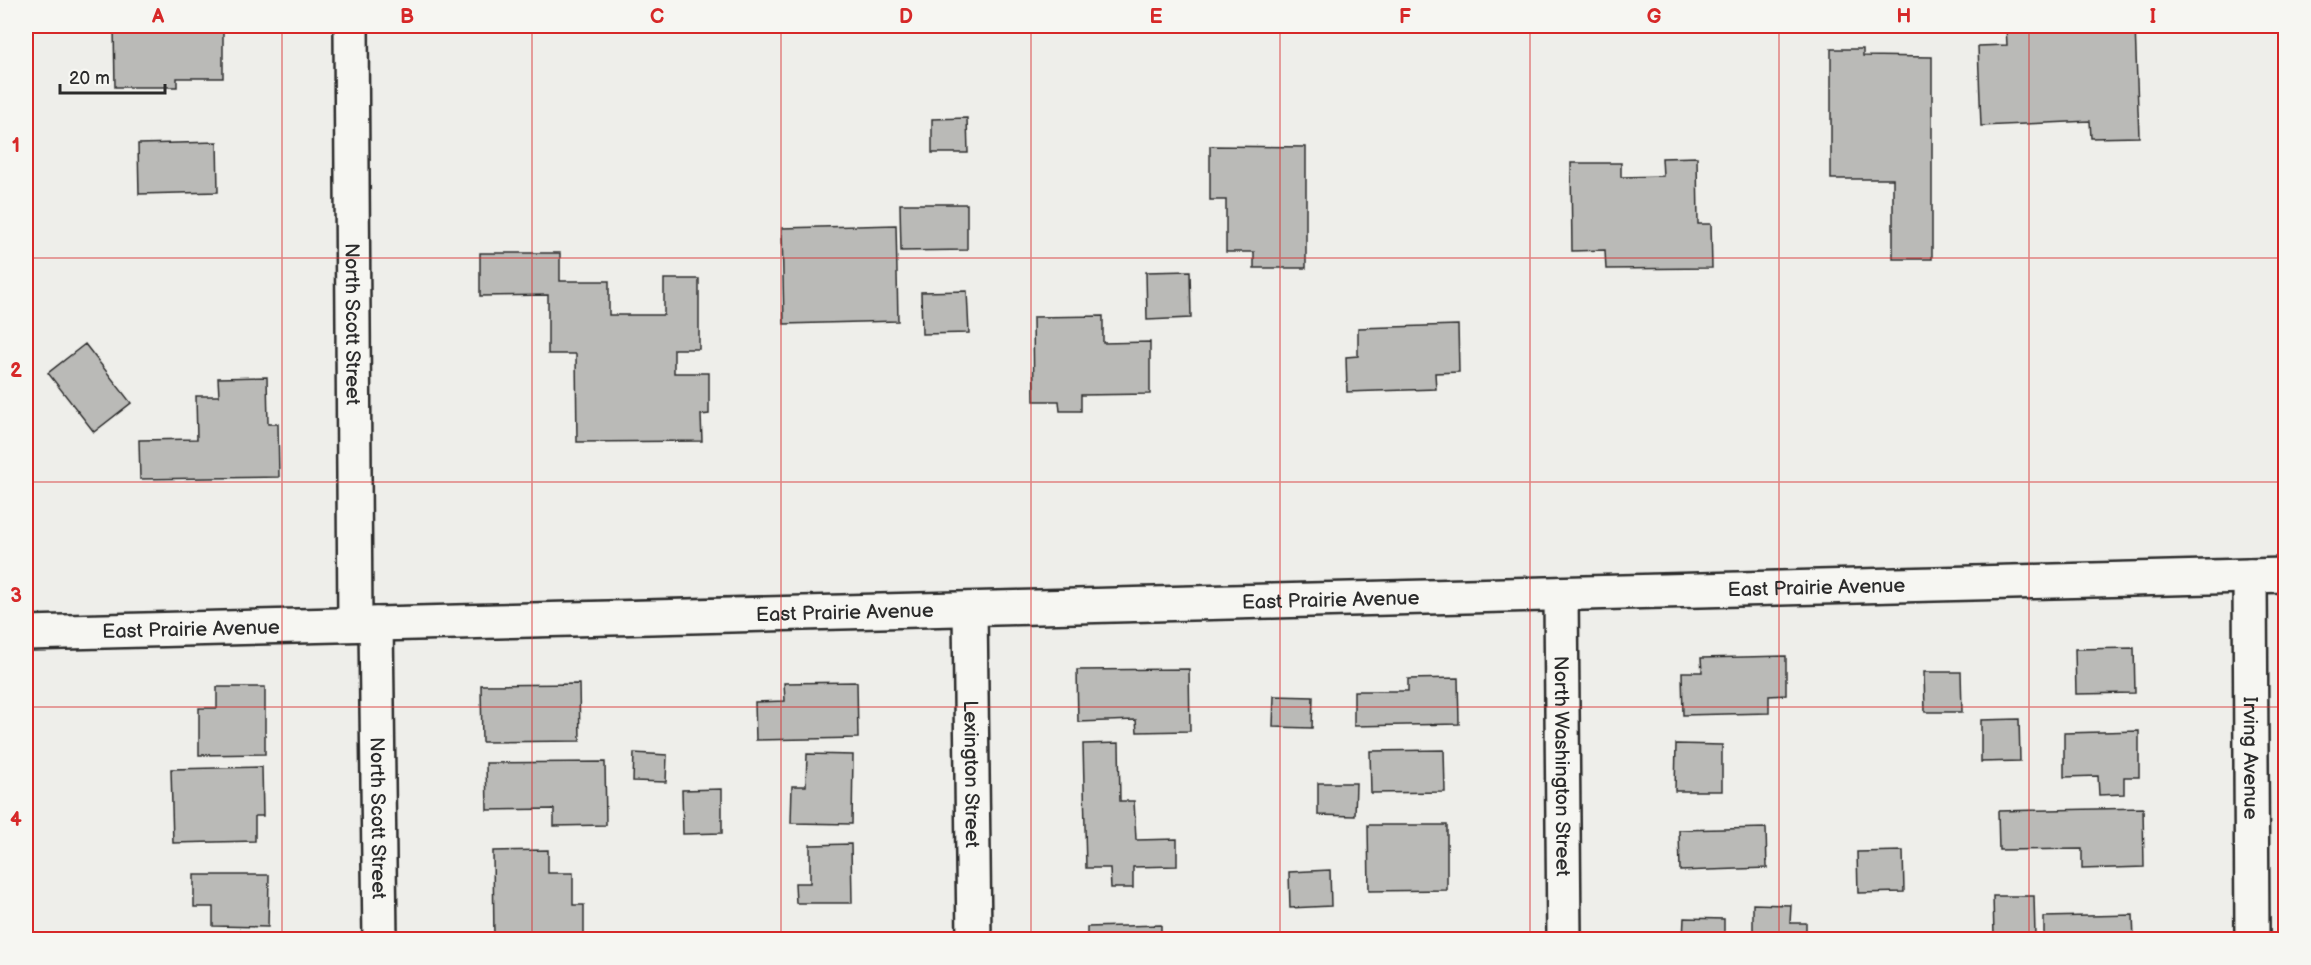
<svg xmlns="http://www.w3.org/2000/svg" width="2311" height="965" viewBox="0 0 2311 965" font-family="'Balsamiq Sans',sans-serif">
<rect width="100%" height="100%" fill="#eeeeea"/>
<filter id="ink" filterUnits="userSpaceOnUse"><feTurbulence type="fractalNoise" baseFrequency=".0167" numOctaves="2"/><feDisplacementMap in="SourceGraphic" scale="12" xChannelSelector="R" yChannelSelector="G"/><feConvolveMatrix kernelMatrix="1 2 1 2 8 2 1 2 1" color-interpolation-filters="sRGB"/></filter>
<g filter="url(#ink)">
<!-- building -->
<path fill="#babab7" stroke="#2b2b2b" stroke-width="1.5" d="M114,26H223V78H177V87H115Z
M2006,26H2135L2139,137L2091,138L2090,121L1981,126L1978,46L2007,45Z
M1831,49H1863V56L1932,57V259H1893V179H1831Z
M967,118L968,153H932V119Z
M217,142L218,192L139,194L138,144Z
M1210,146L1306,147V268H1254V252H1226V200H1210Z
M1697,157L1698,224H1711L1712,268L1606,269L1605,250L1572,251L1571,163H1621V177L1663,176L1662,158Z
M900,204H967V250L901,251Z
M896,225L898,321L784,324L782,228Z
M480,253H560V281H609V315H664V279H699V349H674V373H709V414L701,415L702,441L577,442L576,354H548V295L480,296Z
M1190,271L1191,318L1147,320L1146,272Z
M967,291L969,333L922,334L921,292Z
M1103,316V343L1150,342V394L1081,395V411H1060L1059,401H1034L1033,317Z
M1458,325L1459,372L1435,373L1436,389L1347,392L1346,357L1358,356V328Z
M85,344L131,403L94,432L48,373Z
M267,377L268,424H278L279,477L140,479L139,440L197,439L196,396H219L218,378Z
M2134,648L2135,693L2076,694L2075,649Z
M1786,656V695L1769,696V713L1683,715L1682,672H1702L1701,658Z
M1189,669L1190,731L1137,732L1136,720L1078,722L1077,670Z
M1924,672H1961L1962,712H1925Z
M1458,678L1459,724L1354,726V691H1408V679Z
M857,682L858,738L756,740L755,702L785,701L784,683Z
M579,684L580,741L482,742L481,685Z
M217,687H265V754L199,755V708H217Z
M1274,696L1313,697L1312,728L1273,727Z
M2019,719L2020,761L1981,762V720Z
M2139,731V777H2124V794L2099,795L2098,776L2064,777V733Z
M1119,743L1120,801H1134L1136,840L1177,839V866L1133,867V888H1111L1110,868H1086L1083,744Z
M1676,744L1722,745V791H1675Z
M1444,750L1445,792L1371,793L1370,751Z
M634,753L667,755L666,782L633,781Z
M807,754L853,755L852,824L791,823L792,786H806Z
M605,762L606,825L554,826V809L487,810L486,763Z
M262,767L263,816H255V841L173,843L171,769Z
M1318,783H1356L1355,816L1318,815Z
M722,789V833L683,834L682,790Z
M2143,808L2144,867L2082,869V849L1999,850L1998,811Z
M1368,825H1447V890L1369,891Z
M1766,828L1767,868L1680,871L1679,830Z
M851,844L852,903H796L795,883H810V845Z
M548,850V873H573V905H584V940H494L493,851Z
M1903,851L1904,892L1858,893L1857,852Z
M1330,870L1331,906L1290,908L1289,872Z
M194,875H269L268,927L213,926V907H194Z
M1993,896H2034L2035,936L1994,937Z
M1753,904L1791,905L1790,923H1806V940H1753Z
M2133,915L2134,940H2044V917Z
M1684,918L1724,919V940H1683Z
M1161,925V940H1087V927Z"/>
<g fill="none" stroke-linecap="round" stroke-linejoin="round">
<!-- minor casing -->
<g stroke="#2b2b2b" stroke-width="38">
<g id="minor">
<path id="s1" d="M351,26L355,624"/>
<path id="s2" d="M2250,576L2252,940"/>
<path id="s3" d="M1561,594L1564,940"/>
<path id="s4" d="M970,609L974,940"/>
<path id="s5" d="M376,624L380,940"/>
<path id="s6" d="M26,633L2286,575"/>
</g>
</g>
<!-- minor -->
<use href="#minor" stroke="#f6f6f2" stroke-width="33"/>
</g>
</g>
<!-- grid -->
<path fill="none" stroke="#d62828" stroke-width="1.5" stroke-opacity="0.55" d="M282,26V940M532,26V940M781,26V940M1031,26V940M1280,26V940M1530,26V940M1779,26V940M2029,26V940M26,258H2286M26,482H2286M26,707H2286"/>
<g text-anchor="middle" stroke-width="6" stroke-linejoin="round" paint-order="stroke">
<!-- street labels -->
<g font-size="20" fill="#2b2b2b" stroke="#f6f6f2">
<text dy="7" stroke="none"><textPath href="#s1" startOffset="298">North Scott Street</textPath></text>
<text dy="7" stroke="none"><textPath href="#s6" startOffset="1791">East Prairie Avenue</textPath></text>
<text dy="7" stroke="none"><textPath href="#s6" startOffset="1305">East Prairie Avenue</textPath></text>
<text dy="7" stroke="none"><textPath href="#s6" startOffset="819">East Prairie Avenue</textPath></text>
<text dy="7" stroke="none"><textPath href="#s6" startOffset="165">East Prairie Avenue</textPath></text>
<text dy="7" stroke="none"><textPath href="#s2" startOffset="182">Irving Avenue</textPath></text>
<text dy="7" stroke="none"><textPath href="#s3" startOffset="172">North Washington Street</textPath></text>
<text dy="7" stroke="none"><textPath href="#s4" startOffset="165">Lexington Street</textPath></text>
<text dy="7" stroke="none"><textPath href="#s5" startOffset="194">North Scott Street</textPath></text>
</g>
</g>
<!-- margin -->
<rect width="2311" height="965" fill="none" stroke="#f6f6f2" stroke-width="66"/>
<!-- scale -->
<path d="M60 84v9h105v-9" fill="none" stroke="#2b2b2b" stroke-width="3"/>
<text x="69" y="84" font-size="18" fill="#2b2b2b" stroke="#f6f6f2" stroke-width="4.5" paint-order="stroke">20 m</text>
<rect x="33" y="33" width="2245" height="899" fill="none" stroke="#d62828" stroke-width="2"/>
<g font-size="20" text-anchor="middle" font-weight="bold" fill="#d62828">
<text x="158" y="23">A</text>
<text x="407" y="23">B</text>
<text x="657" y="23">C</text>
<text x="906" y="23">D</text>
<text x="1156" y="23">E</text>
<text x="1405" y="23">F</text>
<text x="1654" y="23">G</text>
<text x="1904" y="23">H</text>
<text x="2153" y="23">I</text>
<text x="16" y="152">1</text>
<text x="16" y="377">2</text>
<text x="16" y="602">3</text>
<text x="16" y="826">4</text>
</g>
</svg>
